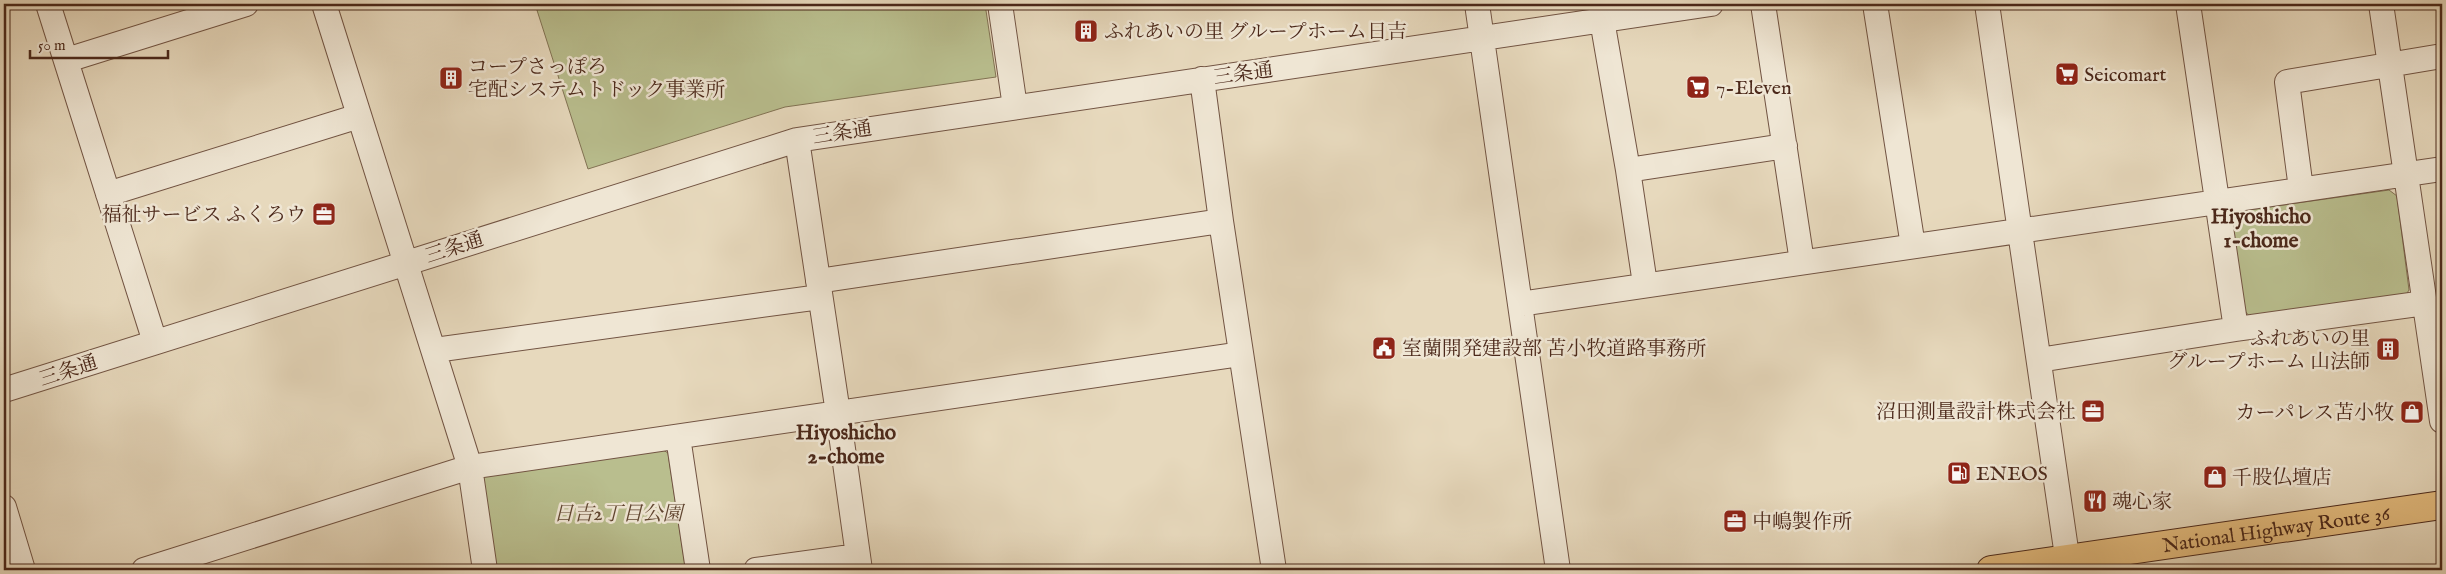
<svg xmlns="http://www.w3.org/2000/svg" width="2446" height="574" viewBox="0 0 2446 574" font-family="'IM FELL English','Noto Serif JP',serif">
<rect width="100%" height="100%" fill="#e7d9bd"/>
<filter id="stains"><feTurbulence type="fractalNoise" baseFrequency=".004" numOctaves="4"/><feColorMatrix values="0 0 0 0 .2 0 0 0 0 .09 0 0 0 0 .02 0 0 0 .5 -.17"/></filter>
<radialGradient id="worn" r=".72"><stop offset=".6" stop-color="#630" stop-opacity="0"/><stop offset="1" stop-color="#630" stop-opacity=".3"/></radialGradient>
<!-- green -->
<path fill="#b9be8e" stroke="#827354" d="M535,4H985L996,77L785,107L588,169Z
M2389,190L2397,196L2409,290L2404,298L2251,318L2245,311L2229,219L2234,212Z
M663,450L668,453L685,565L682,570H494L481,481L484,475Z"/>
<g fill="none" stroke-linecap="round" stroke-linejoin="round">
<!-- minor casing -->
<g stroke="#725443" stroke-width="26">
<path id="minor" d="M48,4L155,342
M324,4L470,467L485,570
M1000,4L1015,107
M1477,4L1558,570
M1763,4L1802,262
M1875,4L1913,246
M1987,4L2069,570
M2188,4L2236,329
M2381,4L2442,421
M1602,20L1628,170L1645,284
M67,60L246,4
M1202,79L1221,221L1274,570
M797,140L838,413L860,570
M1628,170L1785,146
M2301,189L2287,82L2442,56
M108,194L359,116
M818,281L1221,221
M1520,304L2442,169
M435,350L820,297
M2039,360L2236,329L2425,303
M4,390L797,140L1711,4
M678,437L698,570
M4,507L23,570
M144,570L470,467L1241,354
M756,570L858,556"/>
</g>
<!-- highway casing -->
<g stroke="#4b281a" stroke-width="30">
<g id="highway">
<path id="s1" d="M1991,570L2442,505"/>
</g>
</g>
<!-- minor -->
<use href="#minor" stroke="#efe6d4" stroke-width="24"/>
<!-- highway -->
<use href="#highway" stroke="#e4bc7e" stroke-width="28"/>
</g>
<!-- icons -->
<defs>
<g id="building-square" transform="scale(1.25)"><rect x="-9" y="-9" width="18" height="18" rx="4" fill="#8f2418" stroke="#efe6d4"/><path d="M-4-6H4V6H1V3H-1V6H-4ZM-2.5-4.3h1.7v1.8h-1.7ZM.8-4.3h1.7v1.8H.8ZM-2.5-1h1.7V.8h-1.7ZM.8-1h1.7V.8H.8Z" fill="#fff"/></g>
<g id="supermarket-square" transform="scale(1.25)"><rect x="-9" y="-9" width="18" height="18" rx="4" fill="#8f2418" stroke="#efe6d4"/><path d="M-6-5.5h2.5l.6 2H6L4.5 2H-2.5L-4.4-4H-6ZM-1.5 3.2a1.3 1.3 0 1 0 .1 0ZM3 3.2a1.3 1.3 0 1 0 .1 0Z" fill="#fff"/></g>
<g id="office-square" transform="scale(1.25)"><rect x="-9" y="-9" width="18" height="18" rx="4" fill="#8f2418" stroke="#efe6d4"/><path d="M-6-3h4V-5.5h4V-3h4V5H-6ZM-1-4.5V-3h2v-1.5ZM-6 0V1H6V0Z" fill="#fff"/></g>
<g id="civic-square" transform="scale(1.25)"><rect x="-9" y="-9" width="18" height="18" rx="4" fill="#8f2418" stroke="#efe6d4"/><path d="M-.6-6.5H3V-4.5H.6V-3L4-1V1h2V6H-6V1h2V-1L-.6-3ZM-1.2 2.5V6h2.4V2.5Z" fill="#fff"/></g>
<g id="shop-square" transform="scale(1.25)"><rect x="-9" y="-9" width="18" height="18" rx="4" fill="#8f2418" stroke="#efe6d4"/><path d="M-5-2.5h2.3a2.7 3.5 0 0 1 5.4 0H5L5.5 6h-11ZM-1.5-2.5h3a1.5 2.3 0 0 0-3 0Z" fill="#fff"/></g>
<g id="fuel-square" transform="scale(1.25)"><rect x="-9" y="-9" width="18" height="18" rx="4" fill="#8f2418" stroke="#efe6d4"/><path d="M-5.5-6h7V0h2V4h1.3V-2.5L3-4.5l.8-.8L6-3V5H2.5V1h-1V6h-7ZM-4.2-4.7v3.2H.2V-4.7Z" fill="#fff"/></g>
<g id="restaurant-square" transform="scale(1.25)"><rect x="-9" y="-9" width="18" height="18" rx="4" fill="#8f2418" stroke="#efe6d4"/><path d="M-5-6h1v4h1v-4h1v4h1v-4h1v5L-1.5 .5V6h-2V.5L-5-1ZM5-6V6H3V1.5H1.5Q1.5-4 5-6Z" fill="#fff"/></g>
</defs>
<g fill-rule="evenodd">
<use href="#building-square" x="1086" y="31"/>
<use href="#supermarket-square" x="2067" y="74"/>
<use href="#building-square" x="451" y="78"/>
<use href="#supermarket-square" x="1698" y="87"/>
<use href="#office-square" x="324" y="214"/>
<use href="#civic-square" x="1384" y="348"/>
<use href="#building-square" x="2388" y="349"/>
<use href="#office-square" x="2093" y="411"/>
<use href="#shop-square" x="2412" y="412"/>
<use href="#fuel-square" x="1959" y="473"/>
<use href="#shop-square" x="2215" y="477"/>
<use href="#restaurant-square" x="2095" y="501"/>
<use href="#office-square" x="1735" y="521"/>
</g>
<g text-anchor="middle" stroke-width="5" stroke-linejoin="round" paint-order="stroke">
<!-- poi labels -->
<g font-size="20" fill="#4b281a" stroke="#efe6d4" text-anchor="start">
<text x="1104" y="38">ふれあいの里 グループホーム日吉</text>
<text x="468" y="73">コープさっぽろ<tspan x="468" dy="23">宅配システムトドック事業所</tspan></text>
<text x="2084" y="81">Seicomart</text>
<text x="1716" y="94">7-Eleven</text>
<text x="306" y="221" text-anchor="end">福祉サービス ふくろウ</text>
<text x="2370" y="345" text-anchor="end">ふれあいの里<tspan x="2370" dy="23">グループホーム 山法師</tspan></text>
<text x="1402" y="355">室蘭開発建設部 苫小牧道路事務所</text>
<text x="2076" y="418" text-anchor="end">沼田測量設計株式会社</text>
<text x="2394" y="419" text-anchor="end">カーパレス苫小牧</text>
<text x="1976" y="480">ENEOS</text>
<text x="2232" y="484">千股仏壇店</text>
<text x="2112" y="508">魂心家</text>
<text x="1752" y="528">中嶋製作所</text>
</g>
<!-- street labels -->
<g font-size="20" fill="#4b281a" stroke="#efe6d4">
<text transform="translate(1243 73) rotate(-8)" y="7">三条通</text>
<text transform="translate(842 132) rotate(-9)" y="7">三条通</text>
<text transform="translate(454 247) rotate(-18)" y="7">三条通</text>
<text transform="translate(68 370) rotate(-18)" y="7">三条通</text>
<text dy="7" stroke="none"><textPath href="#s1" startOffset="288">National Highway Route 36</textPath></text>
</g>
<!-- park labels -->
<g font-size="20" font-style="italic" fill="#614631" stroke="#efe6d4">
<text x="618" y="520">日吉2丁目公園</text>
</g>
<!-- neighbourhood labels -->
<g font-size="21" font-weight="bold" fill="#4b281a" stroke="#efe6d4">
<text x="2261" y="223">Hiyoshicho<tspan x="2261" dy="24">1-chome</tspan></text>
<text x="846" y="439">Hiyoshicho<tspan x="846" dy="24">2-chome</tspan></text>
</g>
</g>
<!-- margin -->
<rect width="2446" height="574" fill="none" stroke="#e7d9bd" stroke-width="20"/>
<rect x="5" y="5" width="2436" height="564" fill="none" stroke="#4b281a" stroke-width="2.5"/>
<rect x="10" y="10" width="2426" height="554" fill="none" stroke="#4b281a"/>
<!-- scale -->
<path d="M30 50v8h138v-8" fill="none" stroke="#4b281a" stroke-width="2.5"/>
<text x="38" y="50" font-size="15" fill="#4b281a" stroke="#efe6d4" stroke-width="4" paint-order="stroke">50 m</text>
<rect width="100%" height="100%" filter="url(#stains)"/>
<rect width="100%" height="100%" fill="url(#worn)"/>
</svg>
